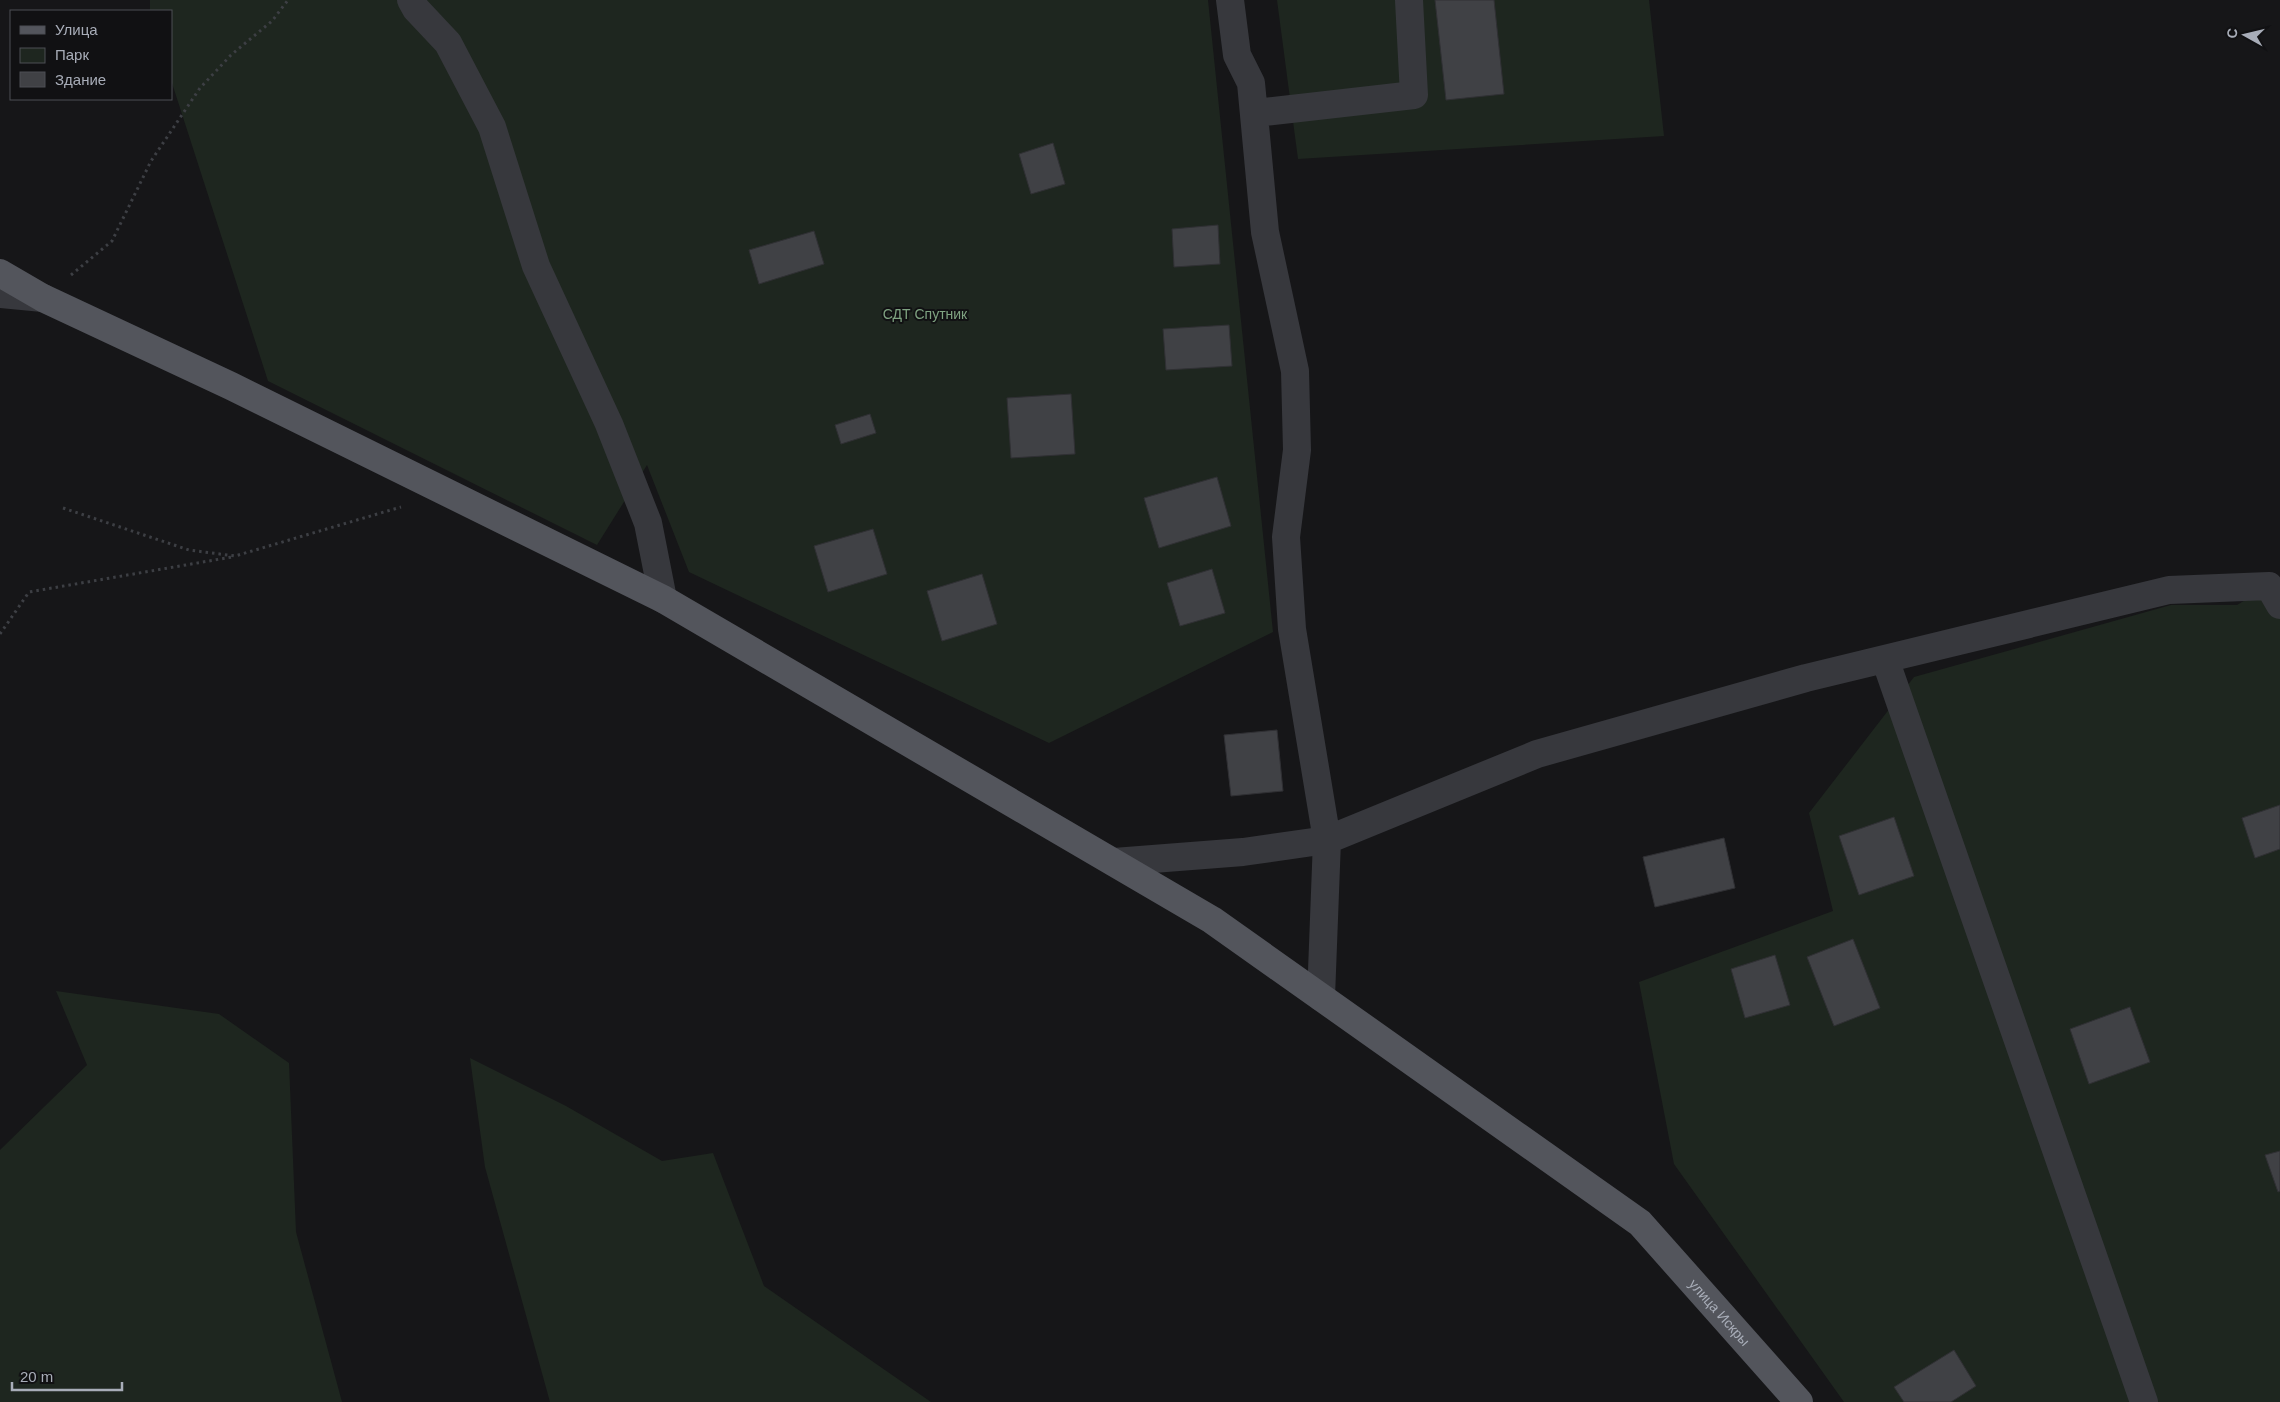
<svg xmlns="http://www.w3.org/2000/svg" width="2280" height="1402" viewBox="0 0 2280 1402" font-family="Arial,sans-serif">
<rect width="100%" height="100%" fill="#161618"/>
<!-- green -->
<path fill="#1e261f" d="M150,0H1208L1273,632L1049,743L689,572L647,465L597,545L268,381L171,80V11H150Z
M1277,0H1649L1664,136L1298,159Z
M2280,579V1402H1844L1674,1164L1639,982L1833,911L1809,813L1914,677L2171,605H2237Z
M56,991L219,1014L289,1063L296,1232L342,1402H0V1150L87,1065Z
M470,1058L566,1106L662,1161L713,1153L764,1286L931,1402H550L485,1167Z"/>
<!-- building -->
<path fill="#404145" stroke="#303034" d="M1435,0H1494L1504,94L1446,100Z
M1053,143L1065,184L1031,194L1019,154Z
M1218,225L1220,264L1174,267L1172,229Z
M814,231L824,264L759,284L749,250Z
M1229,325L1232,366L1166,370L1163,329Z
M1071,394L1075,454L1011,458L1007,398Z
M870,414L876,433L841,444L835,425Z
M1217,477L1231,526L1159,548L1144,498Z
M873,529L887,574L828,592L814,546Z
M1212,569L1225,613L1180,626L1167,583Z
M982,574L997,624L942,641L927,591Z
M1277,730L1283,791L1231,796L1224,735Z
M2280,805V849L2255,858L2242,818Z
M1894,817L1914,876L1859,895L1839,836Z
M1724,838L1735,888L1655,907L1643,857Z
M1853,939L1880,1008L1834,1026L1807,957Z
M1775,955L1790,1005L1745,1018L1731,969Z
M2130,1007L2150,1062L2089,1084L2070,1029Z
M2280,1151V1191L2278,1192L2265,1155Z
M1954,1350L1976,1386L1951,1402H1904L1894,1387Z"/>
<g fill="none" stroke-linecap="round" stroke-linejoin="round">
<!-- path -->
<path stroke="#3d3f44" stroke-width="3" stroke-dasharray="2.5 4" stroke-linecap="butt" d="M71,275L112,241L151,161L200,88L231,55L272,21L288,0
M63,508L189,550L235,556L401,507
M0,634L29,592L232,557"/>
<!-- minor -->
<path stroke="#37383d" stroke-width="28" d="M411,0L416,9L448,43L492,127L536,266L609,424L648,523L663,599
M1230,0L1237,55L1251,83L1265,232L1295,371L1297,450L1286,537L1292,629L1327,840L1321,997
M1255,113L1414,95L1409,0
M0,294L43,298
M1885,659L2144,1402
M1114,862L1243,852L1327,840L1537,754L1806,678L2169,590L2269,586L2280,605"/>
<!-- major -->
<path stroke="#53555c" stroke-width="28" id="s1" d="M0,273L43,298L231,386L663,599L1212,920L1640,1223L1799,1402"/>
</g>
<g text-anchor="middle" stroke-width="4" stroke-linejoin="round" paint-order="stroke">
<!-- park labels -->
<g font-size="14" fill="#7fa381" stroke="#111113">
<text x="925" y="319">СДТ Спутник</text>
</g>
<!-- street labels -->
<g font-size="14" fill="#a8adb8" stroke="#111113">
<text dy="5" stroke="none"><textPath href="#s1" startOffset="2019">улица Искры</textPath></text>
</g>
</g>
<!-- legend -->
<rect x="10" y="10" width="162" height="90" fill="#111113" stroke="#4d4f55"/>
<rect x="20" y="26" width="25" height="8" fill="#53555c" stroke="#4d4f55"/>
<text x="55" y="35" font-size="15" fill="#a8adb8">Улица</text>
<rect x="20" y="48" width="25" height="15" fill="#1e261f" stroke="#4d4f55"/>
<text x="55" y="60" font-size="15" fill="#a8adb8">Парк</text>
<rect x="20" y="72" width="25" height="15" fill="#404145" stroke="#4d4f55"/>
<text x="55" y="85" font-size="15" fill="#a8adb8">Здание</text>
<!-- north arrow -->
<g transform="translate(2245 35) rotate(278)" stroke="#111113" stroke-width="4" paint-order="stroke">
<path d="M0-4L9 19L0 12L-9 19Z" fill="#a8adb8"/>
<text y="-8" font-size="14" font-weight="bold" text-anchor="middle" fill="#a8adb8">С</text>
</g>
<!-- scale -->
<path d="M12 1382v8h110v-8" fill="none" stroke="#a8adb8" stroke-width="2.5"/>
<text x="20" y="1382" font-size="15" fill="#a8adb8" stroke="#111113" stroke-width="4" paint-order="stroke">20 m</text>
</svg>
